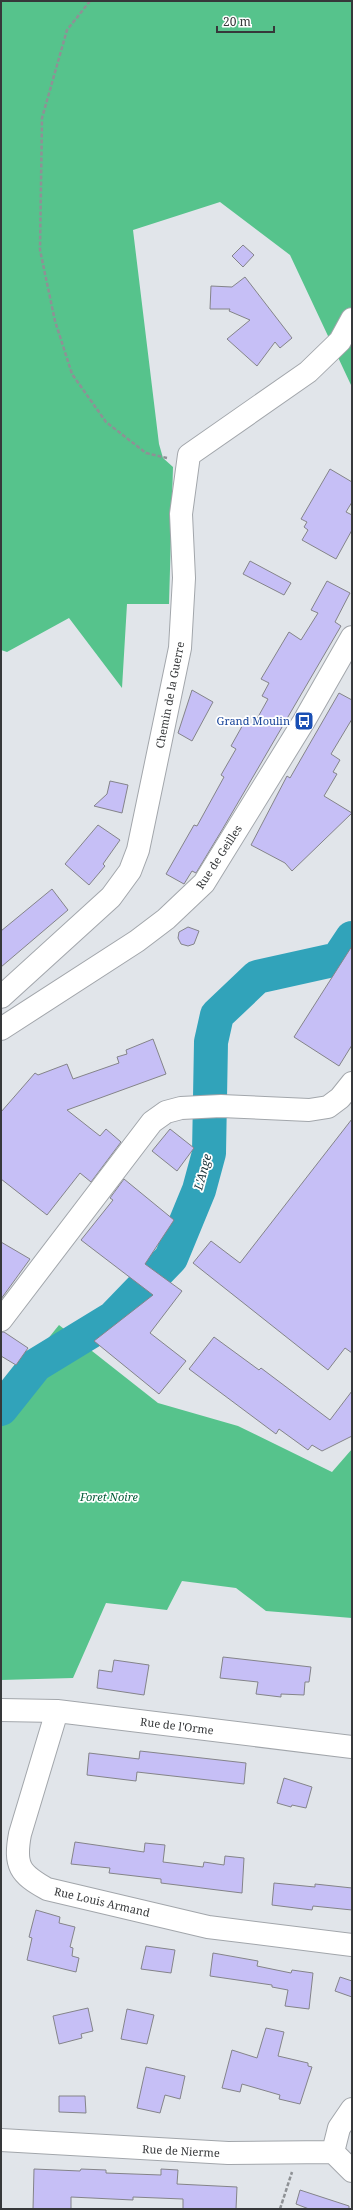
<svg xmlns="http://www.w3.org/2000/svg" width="353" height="2210" viewBox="0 0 353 2210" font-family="'Noto Serif',serif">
<rect width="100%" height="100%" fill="#e1e5ea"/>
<!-- forest -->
<path fill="#56c38c" d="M1,1H352L351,385L290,255L220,202L133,230L159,444L163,458L173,467L169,604H127L122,688L69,618L7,652L1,650Z
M59,1325L158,1403L238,1426L332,1472L352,1449V1618L266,1611L236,1588L182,1581L167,1610L106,1603L73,1678L1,1680V1397Z"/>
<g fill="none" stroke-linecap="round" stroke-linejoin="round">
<!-- river -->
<path stroke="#31a3ba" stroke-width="34" d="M1,1409L36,1365L113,1318L171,1258L199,1190L209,1153L211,1042L217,1015L257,977L338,959L352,938"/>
</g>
<!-- building -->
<path fill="#c6bff6" stroke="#848489" d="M243,245L254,255L243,267L232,256Z
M245,277L292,338L280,348L275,342L257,366L227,339L250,320L229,311L230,309H210L211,286L232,287Z
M330,469L352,482V502L346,512L352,515V530L336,559L302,540L308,530L304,527L307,522L301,519Z
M250,561L291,583L284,595L243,574Z
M327,581L350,593L335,622L341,626L222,830L196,873L192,871L184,884L166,874L194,825L197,826L224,777L221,775L236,749L231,746L245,721L253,726L268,699L262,696L269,683L261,679L289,632L301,640L318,613L311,610Z
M192,690L213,702L192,741L178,733Z
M339,693L352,700V719L331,754L340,760L333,772L337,774L324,796L352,813L292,871L285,863L251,845L287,776L290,778Z
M110,781L128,785L122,813L94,806L107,794Z
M98,825L120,840L103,864L105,866L89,885L65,864Z
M52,889L68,910L1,967V931Z
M188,927L199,931L194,944L188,946L181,944L178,938L179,932Z
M352,946V1045L339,1066L294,1037Z
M153,1039L166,1074L67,1110L100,1136L106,1129L121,1142L91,1182L80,1173L47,1215L1,1179V1112L35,1073L38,1075L67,1064L73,1079L119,1063L117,1057L127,1054L126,1050Z
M352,1119V1353L345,1348L328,1370L193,1263L211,1241L240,1263Z
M170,1129L194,1148L177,1171L152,1151Z
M124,1179L174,1220L145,1264L182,1291L150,1333L186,1361L159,1394L94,1341L153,1295L81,1240L113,1200L110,1198Z
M1,1242L30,1259L1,1299Z
M1,1332H4L28,1348L16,1365L1,1356Z
M214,1337L259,1370L261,1368L330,1420L352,1391V1436L322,1451L312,1445L308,1450L279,1429L276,1434L189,1369Z
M223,1657L311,1667L309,1682H305L304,1695L281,1694V1697L256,1694L258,1682L220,1678Z
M114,1660L149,1665L144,1695L97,1688L99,1670L112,1672Z
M140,1751L246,1763L244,1784L137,1772L136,1781L87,1775L89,1753L139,1759Z
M284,1778L312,1787L306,1808L292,1805L291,1807L277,1803Z
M75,1842L144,1852L145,1843L165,1845L163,1862L203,1867L204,1862L224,1865L225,1856L244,1858L242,1893L161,1883V1879L109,1873L110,1868L71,1864Z
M274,1883L315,1887V1884L352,1888V1910L313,1906L312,1910L272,1905Z
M36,1910L60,1917L59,1923L75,1927L70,1947L73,1948L72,1956L79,1958L76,1972L27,1960L32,1938L29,1937Z
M146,1946L175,1950L171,1973L141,1969Z
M213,1953L258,1961L257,1966L291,1973L292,1970L313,1973L309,2009L285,2006L288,1990L272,1987V1985L210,1976Z
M340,1977L352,1981V1997L335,1991Z
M88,2008L93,2031L81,2034L82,2038L59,2044L53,2016Z
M127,2009L154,2015L147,2044L121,2039Z
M266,2028L284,2032L278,2056L308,2063V2066L312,2067L300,2104L279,2099L280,2095L242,2084L240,2092L222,2088L232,2050L257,2058Z
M146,2067L185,2076L180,2099L165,2095L160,2113L137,2108Z
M59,2096H85L86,2113L59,2112Z
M34,2169L80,2171L81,2169L106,2170V2173L161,2175V2169L178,2170L177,2184L237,2187L236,2209H183V2199L133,2197V2200L71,2197V2209H33Z
M300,2190L349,2206V2209H309L296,2204Z"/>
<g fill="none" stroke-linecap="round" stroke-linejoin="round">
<!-- minor casing -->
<g stroke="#a2a6ab" stroke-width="24">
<path id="minor" d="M1,997L111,897L130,871L138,850L180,648L184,578L181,514L189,455L308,372L340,341L352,319
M1,1029L137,941L166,919L204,883L304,721L352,637
M1,1320L152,1122L166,1112L181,1108L221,1106L309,1110L328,1107L340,1098L352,1083
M1,1710L57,1711L352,1747
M57,1711L20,1834C14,1866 20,1874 47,1889L208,1927L352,1945
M1,2140L228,2153L333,2152L352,2171
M333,2152L339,2128L352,2109"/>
</g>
<!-- path -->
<path stroke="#8e9195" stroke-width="2.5" stroke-dasharray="4 2" stroke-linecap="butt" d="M90,1L67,30L42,118L40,250L55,321L72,374L106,422L146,453L167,458
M280,2209L292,2172"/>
<!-- minor -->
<use href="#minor" stroke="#fff" stroke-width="22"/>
</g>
<!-- icons -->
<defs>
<g id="bus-square" transform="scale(1)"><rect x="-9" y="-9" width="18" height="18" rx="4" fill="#1a4fb4" stroke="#fff"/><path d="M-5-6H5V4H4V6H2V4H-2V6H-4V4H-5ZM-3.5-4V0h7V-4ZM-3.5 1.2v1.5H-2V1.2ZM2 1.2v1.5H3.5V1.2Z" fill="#fff"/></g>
</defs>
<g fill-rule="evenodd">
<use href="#bus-square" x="304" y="721"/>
</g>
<g text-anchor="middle" stroke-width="3.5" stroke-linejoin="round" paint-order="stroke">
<!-- street labels -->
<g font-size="11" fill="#36383a" stroke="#fff">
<text transform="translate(170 695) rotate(-79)" y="4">Chemin de la Guerre</text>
<text transform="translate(219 857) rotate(-57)" y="4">Rue de Geilles</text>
<text transform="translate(177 1726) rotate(7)" y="4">Rue de l'Orme</text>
<text transform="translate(102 1902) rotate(13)" y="4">Rue Louis Armand</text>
<text transform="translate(181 2151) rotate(3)" y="4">Rue de Nierme</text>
</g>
<!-- transit labels -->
<g font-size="11" fill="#164399" stroke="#fff" text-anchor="end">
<text x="290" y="725">Grand Moulin</text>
</g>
<!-- park labels -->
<g font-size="11" font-style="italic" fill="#065e3a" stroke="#fff">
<text x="109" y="1501">Foret Noire</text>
</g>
<!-- water labels -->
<g font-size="12" font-style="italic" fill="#193137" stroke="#fff">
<text transform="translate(203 1172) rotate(-75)" y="4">L'Ange</text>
</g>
</g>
<!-- border -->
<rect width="353" height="2210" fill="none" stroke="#36383a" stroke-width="4"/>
<!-- scale -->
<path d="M217 26v6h57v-6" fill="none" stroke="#36383a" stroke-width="2"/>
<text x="223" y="26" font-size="12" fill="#36383a" stroke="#ffffff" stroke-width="3" paint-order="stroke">20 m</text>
</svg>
